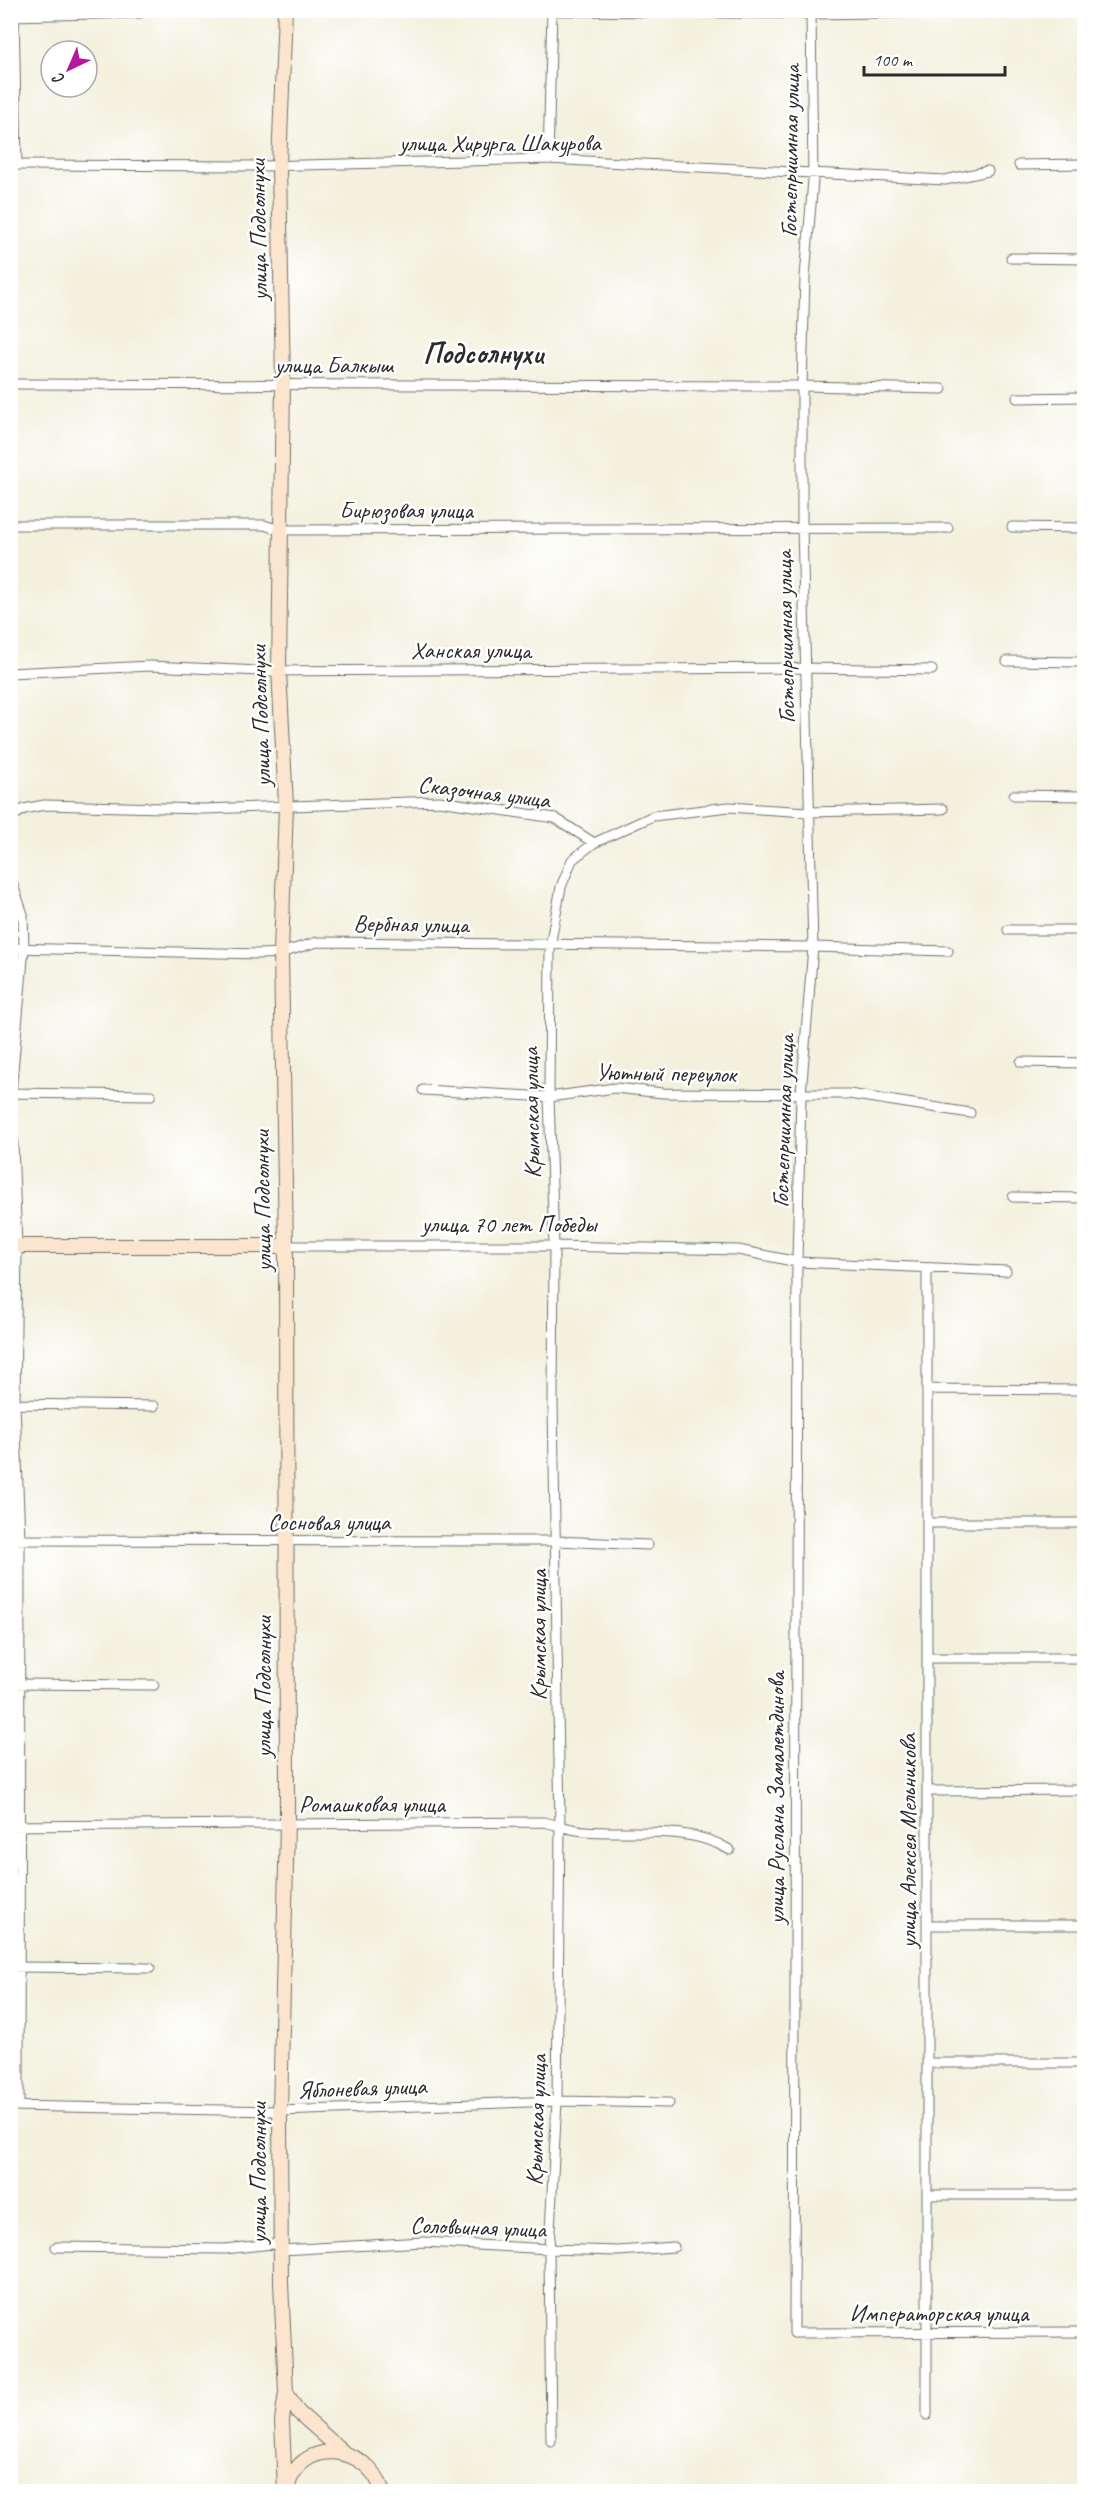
<svg xmlns="http://www.w3.org/2000/svg" width="1095" height="2502" viewBox="0 0 1095 2502" font-family="Caveat,sans-serif">
<rect width="100%" height="100%" fill="#fff"/>
<filter id="ink" filterUnits="userSpaceOnUse"><feTurbulence type="fractalNoise" baseFrequency=".0167" numOctaves="2"/><feDisplacementMap in="SourceGraphic" scale="12" xChannelSelector="R" yChannelSelector="G"/><feConvolveMatrix kernelMatrix="1 2 1 2 8 2 1 2 1" color-interpolation-filters="sRGB"/></filter>
<filter id="wash" filterUnits="userSpaceOnUse"><feTurbulence type="fractalNoise" baseFrequency=".008" numOctaves="4" result="noise"/><feDisplacementMap in="SourceGraphic" scale="24" xChannelSelector="R" yChannelSelector="G"/><feGaussianBlur stdDeviation="1.35" result="paint"/><feColorMatrix in="noise" values="0 0 0 0 0 0 0 0 0 0 0 0 0 0 0 0 0 1.4 0 .05"/><feComposite in="paint" operator="in"/></filter>
<g filter="url(#wash)">
<rect width="100%" height="100%" fill="#f3f0dd"/>
</g>
<g filter="url(#ink)">
<g fill="none" stroke-linecap="round" stroke-linejoin="round">
<!-- street casing -->
<g stroke="#717069" stroke-width="11">
<path id="street" d="M14,10L17,165
M497,10L811,14L949,12
M811,10L813,180L805,277L802,386V527L813,947L801,1094L797,1262L794,2333L1084,2332
M10,16L140,13
M548,159L552,10
M10,165L261,166L548,159L945,180L988,171
M1019,165L1084,164
M1011,258L1084,259
M10,384L802,386L942,389
M1017,398L1084,397
M10,525H264L280,530L948,528
M1012,527L1084,528
M1007,661L1084,662
M10,673L150,666L260,671L804,668L932,670
M1014,795L1084,796
M10,818L24,809L44,805L204,809L439,801L555,818L594,843
M10,877L23,914L24,948L11,1093L17,1246L15,1404L20,1540L19,2106
M1008,930H1084
M10,948L260,954L281,953L317,942L813,947L948,951
M1021,1062L1084,1063
M423,1090L549,1097L615,1088L663,1093L849,1094L970,1113
M10,1093L151,1095
M1013,1197L1084,1198
M286,1246H554L738,1250L797,1262L1006,1271
M927,1389L1084,1390
M12,1404L154,1406
M927,1523H1084
M10,1540L557,1541L648,1545
M927,1658H1084
M10,1684L154,1685
M927,1791L1084,1790
M10,1826L544,1822C557,1825 571,1830 585,1831C632,1835 688,1824 730,1850
M927,1925H1084
M10,1967L150,1968
M927,2063H1084
M10,2106L280,2111L557,2101L669,2103
M927,2195H1084
M56,2247L225,2249L281,2243
M281,2250L423,2242L549,2249L618,2251L674,2247
M927,2415V1268
M551,2441L549,2249L557,2101L560,1826L553,1403L554,1246L549,1097L550,946L561,887L572,860L594,843L653,816L729,807L808,812L943,809"/>
</g>
<!-- secondary casing -->
<g stroke="#717069" stroke-width="16">
<path id="secondary" d="M10,1246H286
M286,2392L298,2412L343,2452
M287,2489C299,2437 367,2442 383,2492
M285,2492L282,2420L286,2392L281,2283L280,2111L287,1824L286,1246L281,953L286,805L279,670L283,384L279,165L285,10"/>
</g>
<!-- street -->
<use href="#street" stroke="#fff" stroke-width="9"/>
<!-- secondary -->
<use href="#secondary" stroke="#fce5cf" stroke-width="14"/>
</g>
</g>
<g text-anchor="middle" stroke-width="5" stroke-linejoin="round" paint-order="stroke">
<!-- street labels -->
<g font-size="24" fill="#2b2b2b" stroke="#fff">
<text x="500" y="151">улица Хирурга Шакурова</text>
<text transform="translate(790 151) rotate(-89)" y="8">Гостеприимная улица</text>
<text transform="translate(258 230) rotate(-91)" y="8">улица Подсолнухи</text>
<text x="334" y="373">улица Балкыш</text>
<text x="406" y="518">Бирюзовая улица</text>
<text transform="translate(785 637) rotate(-91)" y="8">Гостеприимная улица</text>
<text x="471" y="658">Ханская улица</text>
<text transform="translate(260 716) rotate(-92)" y="8">улица Подсолнухи</text>
<text transform="translate(484 792) rotate(7)" y="8">Сказочная улица</text>
<text transform="translate(411 924) rotate(1)" y="8">Вербная улица</text>
<text transform="translate(666 1073) rotate(1)" y="8">Уютный переулок</text>
<text transform="translate(531 1113) rotate(-91)" y="8">Крымская улица</text>
<text transform="translate(783 1121) rotate(-88)" y="8">Гостеприимная улица</text>
<text transform="translate(262 1201) rotate(-91)" y="8">улица Подсолнухи</text>
<text x="509" y="1232">улица 70 лет Победы</text>
<text x="329" y="1530">Сосновая улица</text>
<text transform="translate(538 1635) rotate(-90)" y="8">Крымская улица</text>
<text transform="translate(263 1687) rotate(-90)" y="8">улица Подсолнухи</text>
<text transform="translate(776 1798) rotate(-90)" y="8">улица Руслана Замалетдинова</text>
<text x="372" y="1812">Ромашковая улица</text>
<text transform="translate(908 1841) rotate(-90)" y="8">улица Алексея Мельникова</text>
<text transform="translate(362 2088) rotate(-2)" y="8">Яблоневая улица</text>
<text transform="translate(536 2120) rotate(-88)" y="8">Крымская улица</text>
<text transform="translate(258 2173) rotate(-90)" y="8">улица Подсолнухи</text>
<text transform="translate(478 2227) rotate(2)" y="8">Соловьиная улица</text>
<text x="939" y="2321">Императорская улица</text>
</g>
<!-- district labels -->
<g font-size="30" font-weight="bold" fill="#2b2b2b" stroke="#fff">
<text x="483" y="363">Подсолнухи</text>
</g>
</g>
<!-- margin -->
<rect width="1095" height="2502" fill="none" stroke="#fff" stroke-width="36"/>
<!-- north arrow -->
<g transform="translate(69 69) rotate(224)"><circle r="28" fill="#ffffff" stroke="#aaaaaa" stroke-width="1.5"/>
<path d="M0-4.5L10 22L0 15L-10 22Z" fill="#b5179e"/>
<text y="-9" font-size="16" font-weight="bold" text-anchor="middle" fill="#2b2b2b">С</text>
</g>
<!-- scale -->
<path d="M864 66v9h141v-9" fill="none" stroke="#2b2b2b" stroke-width="3"/>
<text x="873" y="66" font-size="18" fill="#2b2b2b" stroke="#ffffff" stroke-width="4.5" paint-order="stroke">100 m</text>
</svg>
